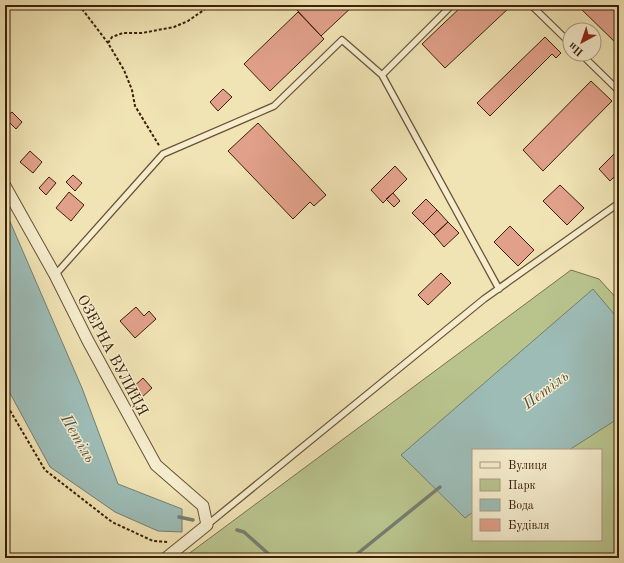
<svg xmlns="http://www.w3.org/2000/svg" width="624" height="563" viewBox="0 0 624 563" font-family="'Old Standard TT',serif">
<rect width="100%" height="100%" fill="#f0e3b4"/>
<filter id="stains"><feTurbulence type="fractalNoise" baseFrequency=".005" numOctaves="4"/><feColorMatrix values="0 0 0 0 .2 0 0 0 0 .09 0 0 0 0 .02 0 0 0 .5 -.17"/></filter>
<radialGradient id="worn" r=".72"><stop offset=".6" stop-color="#630" stop-opacity="0"/><stop offset="1" stop-color="#630" stop-opacity=".3"/></radialGradient>
<!-- green -->
<path fill="#b9c48d" stroke="#7a724c" fill-rule="evenodd" d="M571,270L599,279L619,301V558H183ZM473,450H601V540H473Z"/>
<!-- water -->
<path fill="#9dbcb6" stroke="#767e71" d="M5,210L82,388L118,484L182,509V532L158,531L115,512L50,467L5,384Z
M593,289L619,320V418L569,450H473V512L465,518L401,455Z"/>
<g fill="none" stroke-linecap="round" stroke-linejoin="round">
<!-- stream -->
<path stroke="#767e71" stroke-width="3.5" d="M179,517L193,520
M237,530L244,532L273,558
M352,558L440,487"/>
</g>
<!-- building -->
<path fill="#e1a08a" stroke="#3b210a" d="M302,5H354L321,36L297,10Z
M463,5L511,6L445,68L422,44Z
M577,5H616L619,8V46Z
M298,12L324,39L270,91L244,64Z
M545,37L561,53L556,58L552,54L490,116L477,103Z
M591,81L612,101L543,171L523,150Z
M223,89L232,97L218,111L210,102Z
M5,94L10,99L5,104Z
M12,112L22,122L16,129L5,118Z
M258,123L326,195L314,206L310,202L293,219L228,151Z
M30,151L42,162L33,173L20,162Z
M617,151L619,154V183L614,177L610,181L599,169Z
M395,166L407,179L383,203L371,190Z
M73,175L82,183L75,191L66,182Z
M49,177L56,183L46,195L39,188Z
M560,185L584,208L567,225L543,201Z
M69,192L84,205L71,221L56,208Z
M393,193L400,201L394,207L386,199Z
M426,199L437,210L423,224L412,213Z
M437,210L448,222L434,235L423,224Z
M448,222L459,233L444,247L434,235Z
M510,226L534,250L518,266L494,242Z
M441,273L451,283L428,305L418,295Z
M136,307L144,316L149,311L156,319L135,338L120,321Z
M143,378L152,388L140,399L131,389Z
M105,553L109,558H99Z"/>
<g fill="none" stroke-linecap="round" stroke-linejoin="round">
<!-- lane casing -->
<g stroke="#685234" stroke-width="8">
<path id="lane" d="M531,5L570,43
M581,54L619,91
M382,75L452,5
M55,275L163,154L274,106L342,40L382,75L499,289
M207,525L484,299L619,203"/>
</g>
<!-- street casing -->
<g stroke="#685234" stroke-width="13">
<path id="street" d="M5,186L55,275L88,341L156,465L203,506L207,525L166,558"/>
</g>
<!-- path -->
<path stroke="#3b210a" stroke-width="2" stroke-dasharray="3 2" stroke-linecap="butt" d="M79,5L108,43L124,70L132,90L135,106L160,147
M108,43L112,37L123,33H142L174,27L188,21L211,5
M5,402L45,470L112,522L153,541L168,542"/>
<!-- lane -->
<use href="#lane" stroke="#f5edce" stroke-width="5.5"/>
<!-- street -->
<use href="#street" stroke="#f5edce" stroke-width="11"/>
</g>
<g text-anchor="middle" stroke-width="3" stroke-linejoin="round" paint-order="stroke">
<!-- street labels -->
<g font-size="15" fill="#3b210a" stroke="#f5edce">
<text transform="translate(113 355) rotate(62)" y="5">ОЗЕРНА ВУЛИЦЯ</text>
</g>
<!-- water labels -->
<g font-size="16" font-style="italic" fill="#58503e" stroke="#f5edce">
<text transform="translate(545 389) rotate(-37)" y="6">Петіль</text>
<text transform="translate(79 438) rotate(60)" y="6">Петіль</text>
</g>
</g>
<!-- margin -->
<rect width="624" height="563" fill="none" stroke="#f0e3b4" stroke-width="20"/>
<rect x="6" y="6" width="612" height="551" fill="none" stroke="#3b210a" stroke-width="2"/>
<rect x="10" y="10" width="604" height="543" fill="none" stroke="#3b210a"/>
<!-- legend -->
<rect x="472" y="449" width="130" height="92" fill="#f5edce" stroke="#ab9b80"/>
<rect x="480" y="462" width="20" height="6" fill="#f5edce" stroke="#ab9b80"/>
<text x="508" y="469" font-size="12" fill="#3b210a">Вулиця</text>
<rect x="480" y="479" width="20" height="12" fill="#b9c48d" stroke="#ab9b80"/>
<text x="508" y="489" font-size="12" fill="#3b210a">Парк</text>
<rect x="480" y="499" width="20" height="12" fill="#9dbcb6" stroke="#ab9b80"/>
<text x="508" y="509" font-size="12" fill="#3b210a">Вода</text>
<rect x="480" y="519" width="20" height="12" fill="#e1a08a" stroke="#ab9b80"/>
<text x="508" y="529" font-size="12" fill="#3b210a">Будівля</text>
<!-- north arrow -->
<g transform="translate(582 42) rotate(220)"><circle r="19" fill="#f5edce" stroke="#ab9b80"/>
<path d="M0-3L7 15L0 10L-7 15Z" fill="#8f2418"/>
<text y="-6" font-size="11" font-weight="bold" text-anchor="middle" fill="#3b210a">Пн</text>
</g>
<rect width="100%" height="100%" filter="url(#stains)"/>
<rect width="100%" height="100%" fill="url(#worn)"/>
</svg>
